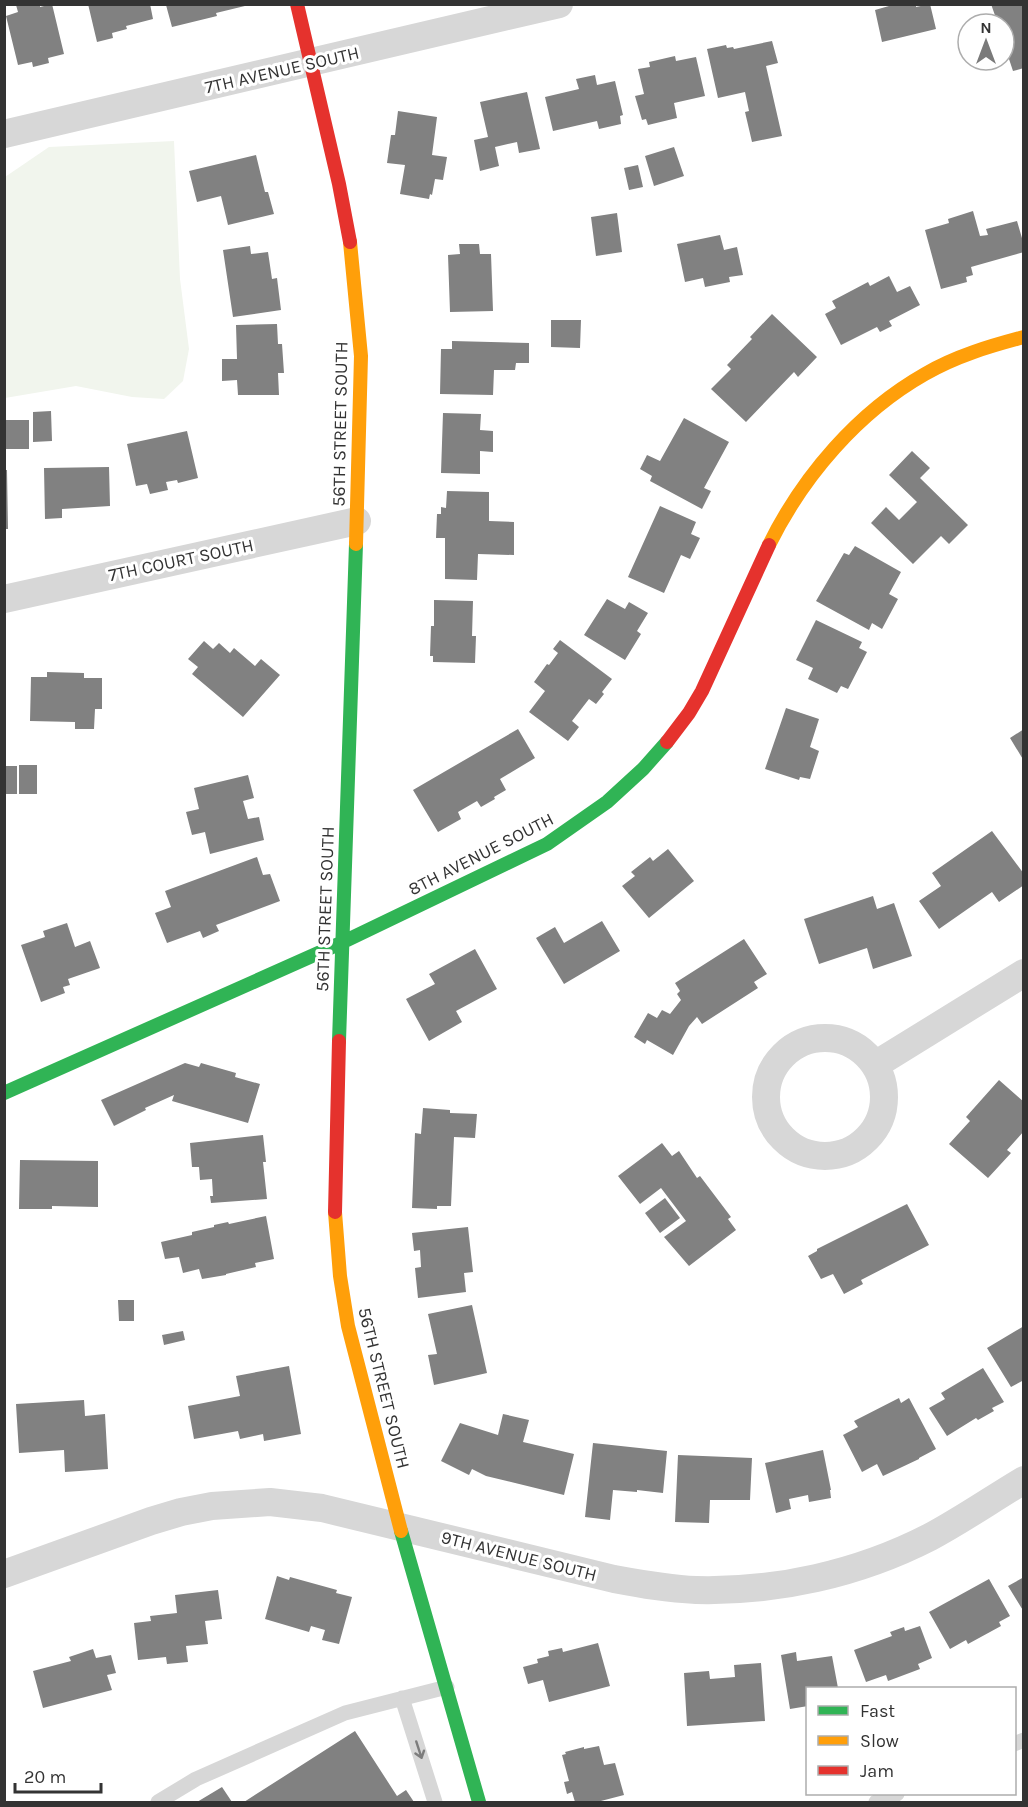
<svg xmlns="http://www.w3.org/2000/svg" width="1028" height="1807" viewBox="0 0 1028 1807" font-family="Karla,sans-serif">
<rect width="100%" height="100%" fill="#fff"/>
<!-- green -->
<path fill="#f1f5ed" d="M174,141L180,279L189,349L183,381L164,399L132,397L76,386L5,398V177L49,147Z"/>
<!-- building -->
<path fill="#818181" d="M40,4V7L52,4L64,54L48,58L49,63L33,67L32,62L18,65L6,16L18,12L16,5Z
M88,4H150L153,19L126,26L127,29L112,33L113,38L97,42Z
M896,4H916V7L930,4L936,29L882,42L875,10Z
M991,4H1024V68L1013,71L1004,44V24H998Z
M166,5H249L216,13L217,16L172,27Z
M772,41L778,63L766,66L782,136L752,142L745,112L749,111L745,92L718,98L707,49L726,45L727,48L733,47L734,49Z
M675,56L676,61L696,57L705,96L674,103L677,118L648,125L646,119L642,120L635,96L644,94L638,69L650,67L649,62Z
M595,75L597,85L615,81L623,115L620,116L621,124L599,129L597,121L553,131L545,97L579,89L576,79Z
M527,92L540,149L519,153L517,142L495,147L499,166L480,171L474,140L488,137L480,102Z
M398,111L437,117L432,155L447,157L443,180L435,179L432,195L430,194L429,199L400,194L405,165L387,163L391,135H395Z
M674,147L684,176L654,186L645,156Z
M256,155L265,192H268L274,214L228,225L221,196L197,202L189,171Z
M638,165L643,187L629,190L624,168Z
M973,211L980,236L988,235L986,229L1017,221L1024,245V252L971,267L973,275L966,277L967,282L941,289L925,230L949,223L948,219Z
M617,213L622,252L596,256L591,217Z
M720,235L724,250L737,247L743,275L729,277L730,282L705,287L703,278L685,282L677,244Z
M459,244H479L480,254H491L493,311L450,312L448,255L460,254Z
M250,246L251,254L268,252L272,279L277,278L281,310L233,317L223,250Z
M889,276L897,292L910,286L920,305L889,321L892,326L880,332L877,327L841,345L825,314L836,308L832,301L868,282L870,286Z
M772,314L817,357L798,377L794,372L746,422L711,389L731,369L727,365L752,339L750,337Z
M551,320H581L580,348L551,347Z
M277,324L278,344H282L284,373H278L279,395H238L237,380L222,381V359H237L236,325Z
M452,341L529,343V363H516L515,370H494L493,395L440,394L441,349H452Z
M51,411L52,441L33,442V412Z
M443,413L481,414L480,430L493,431V452L480,451V474L441,473Z
M684,418L729,442L704,488L711,491L702,509L650,481L652,476L640,469L647,455L660,461Z
M4,420H29V449H4Z
M187,431L198,478L178,483L177,480L166,482L168,490L150,494L147,484L136,486L127,444Z
M912,451L930,468L920,478L968,525L949,544L941,536L913,564L871,523L886,507L899,520L917,502L889,475Z
M109,467L110,506L62,509V518L45,519L44,468Z
M4,470H7L8,529H4Z
M447,491L489,492V521L514,522V555L478,554L477,580L445,579V538H436L437,514H441V507L446,508Z
M660,506L696,522L691,534L700,538L690,559L681,555L664,593L628,577Z
M855,546L901,572L889,594L898,599L882,629L872,623L869,630L816,601L844,553L849,555Z
M607,599L625,609L629,602L648,613L637,631L641,634L625,660L584,635Z
M434,600L473,601L472,636H476L475,663L433,662V656H430L431,626H434Z
M816,620L862,642L859,648L867,652L848,689L841,686L837,693L808,679L813,668L796,660Z
M560,640L612,679L602,692L604,694L596,704L589,699L572,721L579,727L568,741L529,712L545,691L534,682L547,664L549,665L558,653L553,649Z
M204,641L213,649L219,643L230,653L234,648L255,666L261,659L280,675L243,717L192,674L198,667L188,659Z
M47,672L84,673V678H102V709H95L94,729H75V722L30,721L31,677H47Z
M786,708L819,719L810,747L819,751L810,779L800,777L799,780L765,769Z
M518,729L535,758L500,779L506,790L494,797L495,799L481,807L477,801L458,812L461,819L438,832L413,790Z
M1024,729V761L1010,738Z
M19,765H37V794H19Z
M4,766H17V794H4Z
M248,775L254,798L243,801L248,819L259,817L264,840L210,854L205,832L192,835L186,812L199,809L194,788Z
M992,831L1024,874V885L999,902L992,892L939,929L919,901L941,886L932,873Z
M668,849L694,881L649,918L622,886L635,876L631,872L650,857L653,861Z
M257,857L263,875L270,874L280,901L216,925L219,931L203,938L200,931L167,943L155,913L171,907L165,891Z
M873,896L877,909L894,903L912,956L873,969L867,948L819,964L804,919Z
M602,921L620,951L564,984L536,938L555,927L564,943Z
M67,923L75,947L90,941L100,968L68,979L70,985L63,987L65,993L41,1002L21,945L45,937L43,931Z
M744,939L767,974L754,982L758,988L702,1024L697,1017L689,1026L673,1055L647,1040L645,1044L634,1037L648,1013L657,1018L662,1010L670,1014L681,1000L677,994L680,991L675,983Z
M475,949L497,989L456,1011L462,1022L429,1041L406,999L435,984L429,974Z
M185,1063L199,1067L201,1063L236,1073L235,1077L260,1084L248,1123L172,1101L174,1095L145,1108L146,1110L114,1126L101,1100Z
M999,1080L1024,1102V1131L1007,1150L1011,1153L988,1178L949,1144L970,1121L966,1117Z
M423,1108L450,1110V1113L477,1114L475,1138L454,1137L451,1206H437V1209L412,1208L415,1133L421,1134Z
M263,1135L266,1162H263L267,1199L211,1203L210,1196H213L212,1179L200,1180L199,1167H192L190,1143Z
M662,1143L672,1156L679,1151L697,1178L700,1176L731,1217L728,1219L736,1230L689,1266L664,1237L686,1221L661,1188L640,1204L618,1176Z
M20,1160L98,1161V1207L52,1206V1209H19Z
M665,1198L680,1218L660,1233L645,1213Z
M907,1204L929,1245L861,1280L863,1284L844,1294L833,1274L821,1279L808,1256L817,1251V1249Z
M266,1216L274,1259L255,1263L256,1267L226,1274V1275L202,1279L199,1269L183,1273L179,1257L165,1259L161,1242L192,1235V1232L214,1227V1225L228,1222L229,1224Z
M468,1227L473,1272L464,1273L466,1292L418,1298L415,1268L421,1267L420,1250L414,1251L412,1233Z
M118,1300H134V1321H119Z
M472,1305L487,1373L434,1385L428,1355L437,1354L428,1314Z
M1024,1326V1380L1011,1387L987,1348Z
M183,1331L185,1340L164,1345L162,1335Z
M289,1366L301,1434L264,1441L263,1434L240,1439L238,1431L194,1439L188,1406L240,1396L236,1376Z
M983,1368L1004,1402L992,1408L994,1411L978,1420L976,1418L947,1436L929,1408L945,1399L941,1393Z
M899,1398L901,1403L909,1398L936,1449L919,1458V1459L883,1476L877,1464L862,1472L843,1435L858,1427L854,1421Z
M84,1400L85,1416L105,1414L108,1469L65,1472L64,1450L19,1453L16,1404Z
M503,1414L529,1420L523,1442L574,1454L564,1495L486,1476L472,1469L469,1475L441,1461L460,1423L498,1435Z
M593,1443L667,1451L663,1493L637,1490V1492L613,1490L610,1520L585,1517Z
M823,1450L831,1490H830L831,1498L809,1502L808,1495L789,1499L791,1509L776,1513L765,1463Z
M678,1455L752,1458L750,1500H710L709,1523L675,1522Z
M277,1576L289,1580L290,1577L337,1590L336,1593L352,1597L339,1644L322,1640L325,1630L311,1626L309,1632L265,1619Z
M1024,1577V1612L1008,1586Z
M989,1579L1010,1616L999,1622L1001,1626L968,1644L966,1640L950,1649L929,1612Z
M218,1590L222,1619L205,1621L208,1644L186,1646L188,1662L167,1664L166,1657L138,1660L134,1623L151,1621L150,1616L177,1613L175,1595Z
M920,1626L932,1658L918,1664L920,1669L888,1681L886,1675L866,1682L854,1650L892,1636L890,1632L904,1627L905,1631Z
M598,1643L610,1686L549,1702L543,1680L528,1684L523,1667L538,1663L537,1659L549,1656L548,1651L562,1648L563,1652Z
M93,1649L96,1658L111,1655L116,1673L107,1675L112,1690L43,1708L33,1671L71,1661L69,1657Z
M796,1652L797,1661L832,1656L838,1688H808V1706L790,1709L781,1655Z
M761,1663L765,1721L687,1726L684,1673L709,1671L710,1679L735,1677L734,1665Z
M355,1731L397,1796L406,1790L414,1802H244Z
M599,1746L604,1765L615,1763L624,1795L597,1802H575L572,1792L567,1794L564,1782L569,1781L562,1755L566,1754L565,1752L584,1747V1749Z
M222,1787L232,1802H197Z"/>
<g fill="none" stroke-linecap="round" stroke-linejoin="round">
<!-- lane -->
<path stroke="#d7d7d7" stroke-width="15" d="M402,1698L435,1802
M1014,1744L1024,1740
M158,1802L196,1779L345,1713L447,1687
M876,1802L897,1794"/>
<!-- street -->
<path stroke="#d7d7d7" stroke-width="28" d="M4,134L559,4
M4,599L357,521
M766 1097a59 59 0 1 1 118 0a59 59 0 1 1-118 0Z
M875,1065L1024,973
M4,1574L151,1521L181,1512L212,1506L270,1502L322,1508L614,1579C641,1584 668,1589 696,1590C776,1592 858,1574 930,1537C962,1520 992,1499 1024,1480"/>
<!-- fast -->
<path stroke="#30b455" stroke-width="14" d="M339,1041L356,544
M4,1093L341,943L547,844L607,802L643,769L667,742
M401,1531L479,1802"/>
<!-- slow -->
<path stroke="#ff9f0a" stroke-width="14" d="M350,242L361,356L356,544
M769,545C803,476 858,412 925,374C956,356 990,346 1024,337
M335,1212L340,1276L348,1326L401,1531"/>
<!-- jam -->
<path stroke="#e5322d" stroke-width="14" d="M297,4L339,184L350,242
M667,742L689,713L702,691L769,545
M335,1212L339,1041"/>
</g>
<!-- one-way arrows -->
<defs><path id="oneway-shaft" d="M-6 0H5M1.5-3L5.5 0L1.5 3" fill="none" stroke-width="1.6" stroke-linecap="round" stroke-linejoin="round" transform="scale(1.5)"/></defs>
<use stroke="#7d7d7d" href="#oneway-shaft" transform="translate(419 1750) rotate(72)"/>
<g text-anchor="middle" stroke-width="6" stroke-linejoin="round" paint-order="stroke">
<!-- street labels -->
<g font-size="18" fill="#333" stroke="#fff">
<text transform="translate(282 70) rotate(-13)" y="6">7TH AVENUE SOUTH</text>
<text transform="translate(340 424) rotate(-89)" y="6">56TH STREET SOUTH</text>
<text transform="translate(181 560) rotate(-12)" y="6">7TH COURT SOUTH</text>
<text transform="translate(481 854) rotate(-27)" y="6">8TH AVENUE SOUTH</text>
<text transform="translate(325 909) rotate(-88)" y="6">56TH STREET SOUTH</text>
<text transform="translate(384 1388) rotate(76)" y="6">56TH STREET SOUTH</text>
<text transform="translate(519 1556) rotate(14)" y="6">9TH AVENUE SOUTH</text>
</g>
</g>
<!-- border -->
<rect width="1028" height="1807" fill="none" stroke="#333333" stroke-width="12"/>
<!-- legend -->
<rect x="806" y="1687" width="210" height="108" fill="#ffffff" stroke="#adadad" stroke-width="1.5"/>
<rect x="818" y="1706" width="30" height="9" fill="#30b455" stroke="#adadad" stroke-width="1.5"/>
<text x="860" y="1717" font-size="18" fill="#333333">Fast</text>
<rect x="818" y="1736" width="30" height="9" fill="#ff9f0a" stroke="#adadad" stroke-width="1.5"/>
<text x="860" y="1747" font-size="18" fill="#333333">Slow</text>
<rect x="818" y="1766" width="30" height="9" fill="#e5322d" stroke="#adadad" stroke-width="1.5"/>
<text x="860" y="1777" font-size="18" fill="#333333">Jam</text>
<!-- north arrow -->
<g transform="translate(986 42)"><circle r="28" fill="#ffffff" stroke="#adadad" stroke-width="1.5"/>
<path d="M0-4.5L10 22L0 15L-10 22Z" fill="#7a7a7a"/>
<text y="-9" font-size="16" font-weight="bold" text-anchor="middle" fill="#333333">N</text>
</g>
<!-- scale -->
<path d="M15 1783v9h86v-9" fill="none" stroke="#333333" stroke-width="3"/>
<text x="24" y="1783" font-size="18" fill="#333333" stroke="#ffffff" stroke-width="4.5" paint-order="stroke">20 m</text>
</svg>
